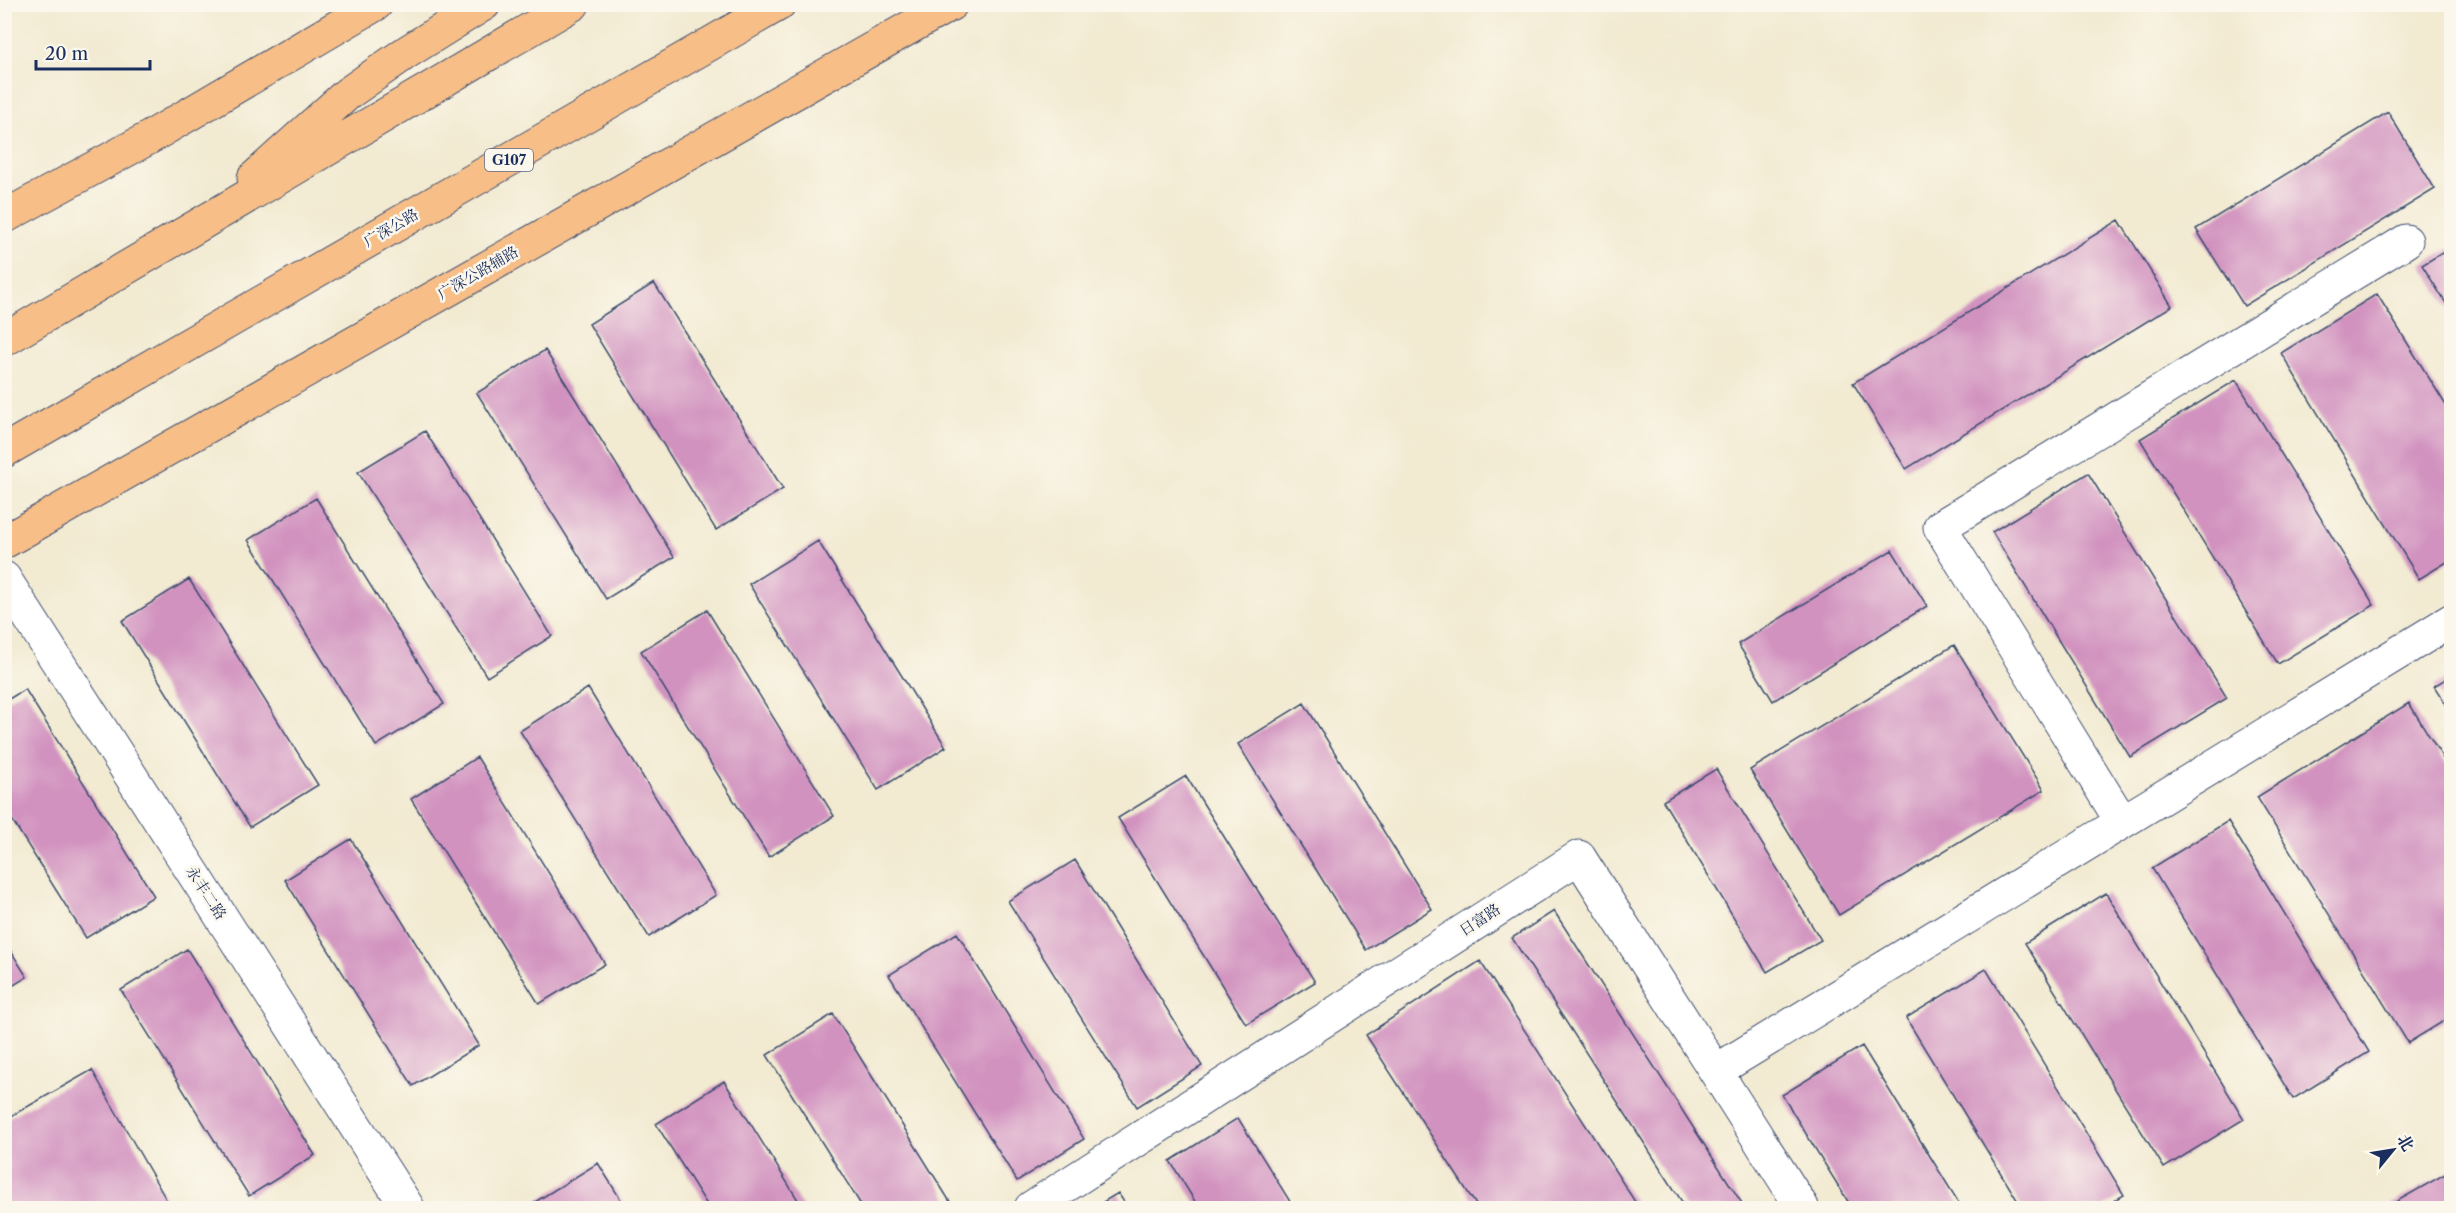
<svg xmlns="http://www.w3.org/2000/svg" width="2456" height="1213" viewBox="0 0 2456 1213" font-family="'Libre Caslon Text','Noto Serif SC',serif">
<rect width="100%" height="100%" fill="#fbf7ec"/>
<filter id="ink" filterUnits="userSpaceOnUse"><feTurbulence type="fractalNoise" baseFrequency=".0167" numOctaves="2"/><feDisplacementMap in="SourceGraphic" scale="12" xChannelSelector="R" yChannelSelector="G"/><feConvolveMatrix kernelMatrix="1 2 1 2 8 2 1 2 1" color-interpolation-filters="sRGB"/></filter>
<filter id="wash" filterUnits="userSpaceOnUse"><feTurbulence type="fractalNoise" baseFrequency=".008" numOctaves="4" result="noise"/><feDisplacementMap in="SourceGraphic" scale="24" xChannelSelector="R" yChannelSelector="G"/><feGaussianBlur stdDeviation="1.35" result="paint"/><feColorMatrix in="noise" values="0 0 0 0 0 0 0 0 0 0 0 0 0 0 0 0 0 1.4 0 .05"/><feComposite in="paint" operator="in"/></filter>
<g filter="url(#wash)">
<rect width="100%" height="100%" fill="#f2ead1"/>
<g id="blocks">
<!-- building -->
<path fill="#d192bf" d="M2388,112L2435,189L2244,306L2196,229Z
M2119,220L2172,306L1906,469L1853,383Z
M2452,247V313L2422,265Z
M654,283L783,489L716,530L589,324Z
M2377,294L2452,415V559L2419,579L2281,353Z
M545,350L674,557L606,599L477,393Z
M2236,380L2374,605L2278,664L2140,439Z
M425,431L552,636L487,677L358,472Z
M2088,473L2227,698L2130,757L1992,532Z
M316,498L444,704L376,746L248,540Z
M818,541L946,747L878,790L749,584Z
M1892,550L1927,606L1773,701L1738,644Z
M189,579L318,785L250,827L122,621Z
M707,610L834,816L769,857L641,651Z
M1954,645L2044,790L1839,915L1750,770Z
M2452,675V714L2434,686Z
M588,688L716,895L649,937L520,731Z
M25,689L154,896L86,938L4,807V702Z
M1304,703L1432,909L1366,950L1238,744Z
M2409,703L2452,773V1016L2408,1043L2257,797Z
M477,757L605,964L539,1004L411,799Z
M1716,769L1821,940L1767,972L1663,801Z
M1186,776L1315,982L1246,1024L1118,818Z
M2228,821L2369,1052L2293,1099L2152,868Z
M351,839L479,1045L413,1086L285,880Z
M1075,860L1202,1066L1137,1107L1008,901Z
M2106,893L2244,1119L2164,1168L2025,943Z
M1554,911L1745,1208H1686L1512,938Z
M957,933L1084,1139L1017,1181L889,975Z
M4,940L27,977L4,991Z
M187,949L315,1155L249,1196L121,990Z
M1480,961L1639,1208H1478L1366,1035Z
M1986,969L2124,1195L2102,1208H2022L1906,1018Z
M833,1014L954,1208H863L767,1055Z
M1862,1046L1962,1208H1852L1782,1095Z
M92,1070L171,1208H4V1120Z
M724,1081L803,1208H709L656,1124Z
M1238,1118L1294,1208H1199L1170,1161Z
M598,1163L626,1208H532L530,1205Z
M2452,1170V1208H2385Z
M1118,1193L1128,1208H1093Z"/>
</g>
</g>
<g filter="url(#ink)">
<use href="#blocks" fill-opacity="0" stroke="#3b4b6f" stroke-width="1.5"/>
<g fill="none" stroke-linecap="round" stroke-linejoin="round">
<!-- minor casing -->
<g stroke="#3b4b6f" stroke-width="35">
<path id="minor" d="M4,578L408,1208
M2122,822L1940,527L2406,241
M1716,1071L2452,620
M1031,1208L1579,857L1802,1207"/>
</g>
<!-- major casing -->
<g stroke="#3b4b6f" stroke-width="35">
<path id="major" d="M4,217L147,139L376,4
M4,542L951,4"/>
</g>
<!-- highway casing -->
<g stroke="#3b4b6f" stroke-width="35">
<path id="highway" d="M254,178L347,94L407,52L484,4
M4,340L573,4
M4,451L779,4"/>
</g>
<!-- minor -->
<use href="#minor" stroke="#fff" stroke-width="33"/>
<!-- major -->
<use href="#major" stroke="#f7be87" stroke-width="33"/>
<!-- highway -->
<use href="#highway" stroke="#f7be87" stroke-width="33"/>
</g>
</g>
<g text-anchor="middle" stroke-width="5" stroke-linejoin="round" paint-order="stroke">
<!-- shield labels -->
<rect fill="#fbf7ec" stroke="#5e6b89" stroke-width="1.5" x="485" y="149" width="48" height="22" rx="4.5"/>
<g font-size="14" font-weight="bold" fill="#1b2f5e">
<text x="509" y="165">G107</text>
</g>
<!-- street labels -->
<g font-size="15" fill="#1b2f5e" stroke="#fbf7ec">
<text transform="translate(391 228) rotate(-30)" y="5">广深公路</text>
<text transform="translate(478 273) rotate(-30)" y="5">广深公路辅路</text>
<text transform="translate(206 893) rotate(57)" y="5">永丰二路</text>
<text transform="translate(1480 920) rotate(-33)" y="5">日富路</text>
</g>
</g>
<!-- margin -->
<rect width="2456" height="1213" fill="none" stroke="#fbf7ec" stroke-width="24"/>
<!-- north arrow -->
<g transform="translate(2393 1150) rotate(60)" stroke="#fbf7ec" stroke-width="4.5" paint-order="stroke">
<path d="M0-4.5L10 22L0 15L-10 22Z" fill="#1b2f5e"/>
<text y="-9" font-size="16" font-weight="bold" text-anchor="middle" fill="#1b2f5e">北</text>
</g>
<!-- scale -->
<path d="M36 60v9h114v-9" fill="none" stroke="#1b2f5e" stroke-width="3"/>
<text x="45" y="60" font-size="18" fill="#1b2f5e" stroke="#fbf7ec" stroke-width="4.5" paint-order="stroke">20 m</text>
</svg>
